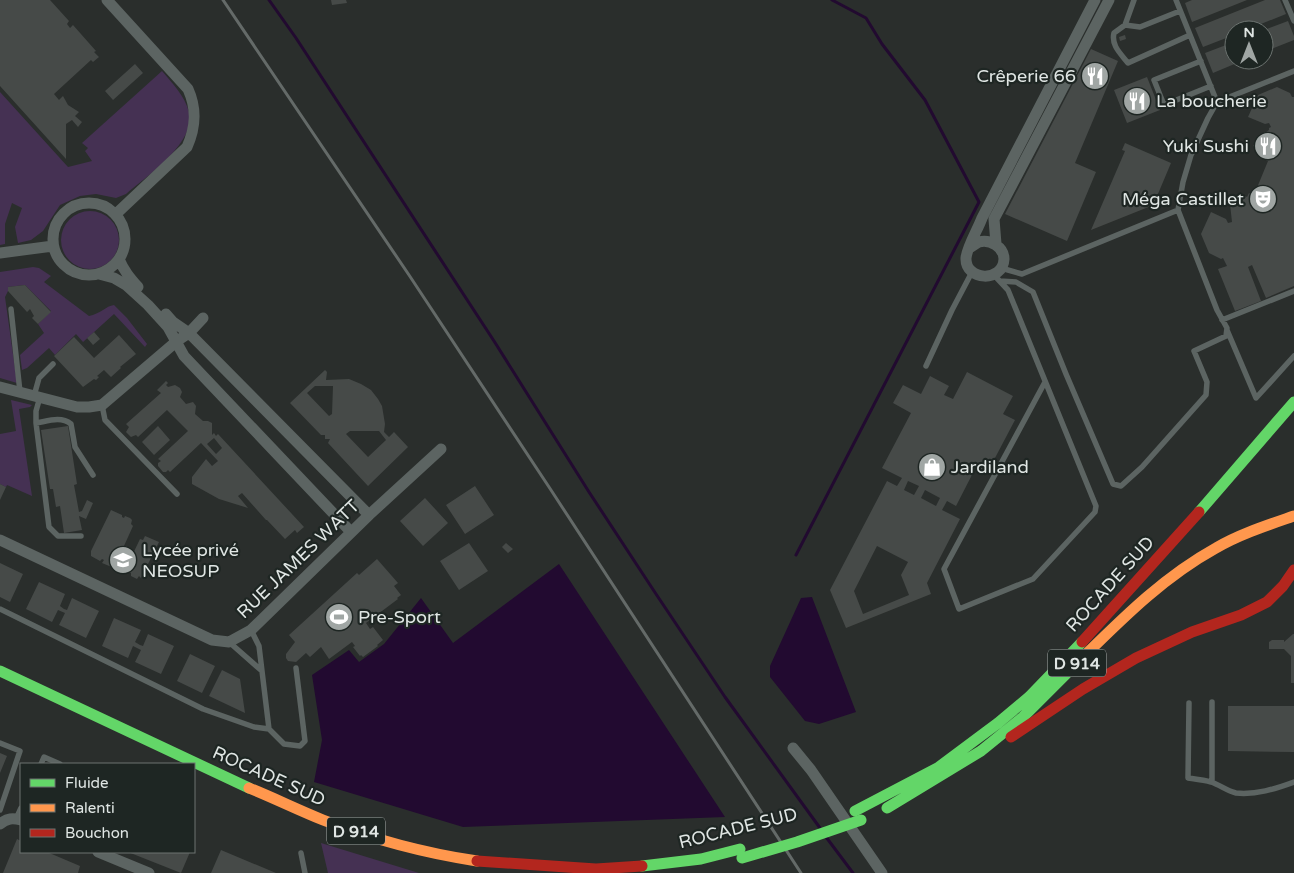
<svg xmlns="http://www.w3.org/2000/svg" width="1294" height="873" viewBox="0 0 1294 873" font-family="'Varela Round',sans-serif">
<rect width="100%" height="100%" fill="#2a2e2c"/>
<!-- green -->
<path fill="#453153" d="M162,71C172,83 185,96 189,112C197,142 146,177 126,194L116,198L96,194L80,196L60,205L43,231L31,240L18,243L15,227L22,208L12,203L5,224V244L0,245V92L68,167L92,161L85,151L88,148L82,143Z
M61 240a29 29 0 1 1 58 0a29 29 0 1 1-58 0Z
M33,267L39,268L51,276L44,282L89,316C100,314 106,306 114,305L127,318L147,344L145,347L114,314L83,342L76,334L55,355L49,348L27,368L22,370L20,355L44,333L38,324L51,311L25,285L8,287V291L5,297L17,383L0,378V272Z
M11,400L32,405L30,407L19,409L32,496L7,485L6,487L0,484V434L16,431Z
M321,843L419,873H328Z"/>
<!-- water -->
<path fill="#220a30" d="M559,564L725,817L463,827L314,782L322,740L312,675L349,650L359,662L384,644L421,598L453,643Z
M812,597L856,712L819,724L805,721L770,677V666L801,598Z"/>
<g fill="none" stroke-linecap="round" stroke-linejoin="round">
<!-- stream -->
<path stroke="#220a30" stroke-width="3" d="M269,0L296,38L494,341L589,492L656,594L725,697L820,828
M796,555L979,202L925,100L882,44L866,18L832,0
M826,837L853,873"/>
</g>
<!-- building -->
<path fill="#464a48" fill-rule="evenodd" d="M0,0H50L69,21L67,24L70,28L73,25L96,51L94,52L99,57L93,62L91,60L54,94L59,100L63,96L68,105L79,112L75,116L82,122L78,127L72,120L66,124V159L0,86Z
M331,0H346L347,3L332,5Z
M1192,0H1247L1192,22L1185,3Z
M1265,0H1280L1286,14L1246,30H1234V35L1203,47L1195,28Z
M1288,21L1294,36V40L1264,52V30Z
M1125,35L1126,39L1120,41L1119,37Z
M1234,42V60H1244L1213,73L1205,53Z
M1091,49L1118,61L1075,163L1096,172L1067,241L1005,214Z
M135,64L143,73L113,100L105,91Z
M1147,77L1160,110L1127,123L1114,90Z
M1277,87L1290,93L1292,97H1294V286L1266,298L1252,265L1248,267L1261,301L1235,311L1218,269L1227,266L1223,258L1221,259L1209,253L1201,234L1211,212L1226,219L1228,223L1232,222L1230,204L1233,195L1240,198L1242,194L1247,197L1249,193L1254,195L1268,161L1263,159L1264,155L1259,153L1260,149L1253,146L1258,138L1269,130V128L1271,127L1269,123L1265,124L1248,117L1258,95Z
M1125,143L1171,163L1155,201H1153L1151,206L1091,230L1125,151L1122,150Z
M25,285L51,312L38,324L32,318L34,316L30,309L27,312L8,291V287Z
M94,332L100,339L93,345L87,338Z
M119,335L136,354L120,367L121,368L111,377L104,370L97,376L99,377L96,380L94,379L83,387L54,356L74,337L94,358Z
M325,370L327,372L326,380L349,379L361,384L371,390L378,399L382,406L385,424L384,432L389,437L394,432L408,447L368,486L328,443L330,439H325V435H321L290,403ZM315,386H333L332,414L329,416L307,393ZM350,431H379L386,440L368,457L346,434Z
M967,372L1013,396L1003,414L1015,420L986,475L975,469L956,506L947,501L942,510L960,519L927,583L931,594L846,628L830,590L887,481L897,486L902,478L882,468L911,413L893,403L903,385L921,394L930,376L949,386L944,395L953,399ZM908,481L919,486L914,495L904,490ZM925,490L940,498L936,506L921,498ZM877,546L908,562L901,575L909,595L863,614L854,591Z
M166,381L168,383L166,385L168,387L175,385L180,388L182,392L180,397L186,404L193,402L196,406L195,414L203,421H208L212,423V435L214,433L216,436L218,434L304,527L297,533L295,530L285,539L267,520H266L242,493L238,496L248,508L219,499L192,484V477L206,459L212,466L218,461L201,443L170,472L168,470L166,472H163L158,466V463L161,461L158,459L188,431L167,410L138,437L136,435L131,437L126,432L129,427L126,424L161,393L157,390ZM214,438L222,448L216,454L207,444Z
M68,426L77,484L74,485L79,512L82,511L87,500L93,503L86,519L79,516L82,530L64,533L60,506L56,507L53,489H50L41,430Z
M158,426L170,440L154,455L142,442Z
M0,484L6,487L0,500Z
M475,486L494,515L465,534L446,505Z
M425,498L448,523L423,546L400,521Z
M111,510L122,515V517L124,518L125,516L130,518L132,520L131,524L133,526L119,557L129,562L140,539L143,540L145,536L159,542L141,578L139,576L137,579L131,576V573L115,565L114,568L102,563L104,560L102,559L100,561L91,556V551Z
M469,543L488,571L459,590L440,561Z
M506,543L513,549L508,553L502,547Z
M377,559L398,583L394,586L401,595L397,598L398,599L366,623L370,629L373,627L383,640L377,645L378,646L363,657L361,655L360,656L353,647L355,646L352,642L329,659L321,647L310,657L306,653L296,662L288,661L286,658V654L295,642L289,635L357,573L359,575Z
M0,563L23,574L10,602L0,597Z
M39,582L65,594L60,606L64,609L67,610L72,598L99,611L86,638L59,625L65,613L58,610L52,622L26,609Z
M114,618L141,630L135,642L140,645L143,646L148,634L174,646L161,674L135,662L141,650L133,646L128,658L102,646Z
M1293,634H1294V683H1291V656L1284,649H1269V642L1272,640H1284V642Z
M190,654L215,666L202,693L177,681Z
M222,670L240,679L245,713L209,696Z
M1228,706H1294V752L1228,751Z
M0,753L7,756L0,773Z
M17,839L21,841V852H47L80,866L78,873H3Z
M221,850L276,873H211Z
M128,852H190L181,873Z"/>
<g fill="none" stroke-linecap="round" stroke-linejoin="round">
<!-- lane -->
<path stroke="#5c6462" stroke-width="5.5" d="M1176,0L1217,102
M1285,0L1294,21
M1180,11L1140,27L1125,25L1114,33C1111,45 1120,53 1128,63L1190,35
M1125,25L1134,0
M1201,61L1154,80L1164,105L1211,86
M1001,268L1022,274L1178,210L1183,182L1191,155L1208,118L1217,102L1294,71
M994,275L1008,290L1096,506L1095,512L1033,579L959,609L944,569L1045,382
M1000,281L1016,282L1033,292L1066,374L1113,484L1121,486L1142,467L1206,395L1207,382L1194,351L1226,336L1227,328L1217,310L1178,210
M11,309L20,392
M1222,320L1294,291
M1227,330L1256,398L1294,356
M926,366L952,310L972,272
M34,396L39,378L53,364
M40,397L36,411V423L49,527L58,536H81
M102,405L105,420L177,494
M36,423C48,421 61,416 71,424L75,447L93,475
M0,609L203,709L254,727L269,729
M229,642L262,671L259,646L251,630
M262,671L269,729L284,744L300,746L305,741L296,668
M1212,702V782
M1189,703L1188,778C1195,779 1204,780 1211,782C1220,785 1227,791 1236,793C1256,795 1275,789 1294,782
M0,743L20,751L0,810
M41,764L44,757L60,764
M16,819L21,808
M301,853L305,873"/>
<!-- street -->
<path stroke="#5c6462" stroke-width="11" d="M107,0L188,89C197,109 196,127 187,147L116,214
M53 239a36 36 0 1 1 72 0a36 36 0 1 1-72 0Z
M996,244L994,219L1109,0
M969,248C972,247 976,243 979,242C990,239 1004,247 1004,259C1003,283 965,281 966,258C967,247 978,229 982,218L1095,0
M0,253L53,246
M119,259C124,271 130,278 138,287
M99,274L114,278L126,285L148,305L168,327L184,356L351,532
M166,314L173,322L189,333L369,515
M0,387L77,407H89L102,405L177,341L189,333L203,318
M0,540L212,640L229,642L251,630L369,515L441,449
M793,748L811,770L882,873
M0,824C7,818 13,818 21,820
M98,852L149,873"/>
<!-- fast -->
<path stroke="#63d668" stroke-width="11" d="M1199,512L1294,402
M0,671L249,788
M887,808L981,751L1023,717L1073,667
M855,811L939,767L998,723L1029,697L1082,642
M642,866L701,859L740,849"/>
<!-- slow -->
<path stroke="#ff974d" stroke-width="11" d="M1073,667C1118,623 1160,579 1216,548C1240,534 1268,525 1294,516
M249,788C274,798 298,810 323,820C372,839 424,853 477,861"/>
<!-- jam -->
<path stroke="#b3261e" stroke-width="11" d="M1082,642L1199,512
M1011,737L1083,689L1136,658L1192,632L1241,615L1267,602L1283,586L1294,570
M477,861L596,869L642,866"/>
<!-- rail -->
<path stroke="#646a68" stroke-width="3" d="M223,0L409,275L549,487L801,873"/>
<!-- fast-bridge -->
<path stroke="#63d668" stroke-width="11" d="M742,858L797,842L861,820"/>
</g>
<!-- icons -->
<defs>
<g id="restaurant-disc" transform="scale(1.4375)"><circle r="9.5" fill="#a0a6a4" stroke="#1e2623"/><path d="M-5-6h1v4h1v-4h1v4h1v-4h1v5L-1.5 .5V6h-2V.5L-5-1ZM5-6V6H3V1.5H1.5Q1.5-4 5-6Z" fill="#fff"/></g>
<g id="theatre-disc" transform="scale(1.4375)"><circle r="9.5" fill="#a0a6a4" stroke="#1e2623"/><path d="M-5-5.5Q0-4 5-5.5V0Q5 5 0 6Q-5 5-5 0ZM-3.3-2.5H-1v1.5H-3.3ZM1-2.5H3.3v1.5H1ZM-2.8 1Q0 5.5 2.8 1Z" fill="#fff"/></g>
<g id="shop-disc" transform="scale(1.4375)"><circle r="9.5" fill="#a0a6a4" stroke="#1e2623"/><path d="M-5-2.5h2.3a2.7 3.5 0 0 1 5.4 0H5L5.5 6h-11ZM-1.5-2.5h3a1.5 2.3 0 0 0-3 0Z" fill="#fff"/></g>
<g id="school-disc" transform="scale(1.4375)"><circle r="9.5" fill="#a0a6a4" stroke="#1e2623"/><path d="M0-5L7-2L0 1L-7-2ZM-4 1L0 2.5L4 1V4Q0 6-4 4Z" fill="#fff"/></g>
<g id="stadium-disc" transform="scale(1.4375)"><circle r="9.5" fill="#a0a6a4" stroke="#1e2623"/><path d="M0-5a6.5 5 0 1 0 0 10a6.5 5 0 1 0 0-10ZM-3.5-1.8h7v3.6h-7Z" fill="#fff"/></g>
</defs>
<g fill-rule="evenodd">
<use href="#restaurant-disc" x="1095" y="76"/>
<use href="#restaurant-disc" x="1137" y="101"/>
<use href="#restaurant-disc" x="1268" y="146"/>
<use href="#theatre-disc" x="1263" y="199"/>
<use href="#shop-disc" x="932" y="467"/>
<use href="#school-disc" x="123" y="560"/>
<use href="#stadium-disc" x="339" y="617"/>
</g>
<g text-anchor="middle" stroke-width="4.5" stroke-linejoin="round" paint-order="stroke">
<!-- shield labels -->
<g fill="#1e2623" stroke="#a6acaa" stroke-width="1">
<rect x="1048" y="649.5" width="58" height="27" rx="4"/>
<rect x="327" y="817.5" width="58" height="27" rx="4"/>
</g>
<g font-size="16" font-weight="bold" fill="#e0e6e4">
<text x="1077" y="669">D 914</text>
<text x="356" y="837">D 914</text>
</g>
<!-- poi labels -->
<g font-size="18" fill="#e0e6e4" stroke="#1e2623" text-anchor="start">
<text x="1076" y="82" text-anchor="end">Crêperie 66</text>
<text x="1156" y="107">La boucherie</text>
<text x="1249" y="152" text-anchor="end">Yuki Sushi</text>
<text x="1244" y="205" text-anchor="end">Méga Castillet</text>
<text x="951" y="473">Jardiland</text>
<text x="142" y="556">Lycée privé<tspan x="142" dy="21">NEOSUP</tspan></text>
<text x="358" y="623">Pre-Sport</text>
</g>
<!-- street labels -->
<g font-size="18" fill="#e0e6e4" stroke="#1e2623">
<text transform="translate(298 559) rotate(-44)" y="6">RUE JAMES WATT</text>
<text transform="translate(1110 584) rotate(-48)" y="6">ROCADE SUD</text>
<text transform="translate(269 776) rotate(24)" y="6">ROCADE SUD</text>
<text transform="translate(738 828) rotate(-14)" y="6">ROCADE SUD</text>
</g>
</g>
<!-- legend -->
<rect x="20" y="763" width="175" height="90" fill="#1e2623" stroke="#6c7370"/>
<rect x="30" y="779" width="25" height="8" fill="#63d668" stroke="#6c7370"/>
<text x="65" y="788" font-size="15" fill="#e0e6e4">Fluide</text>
<rect x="30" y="804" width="25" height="8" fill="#ff974d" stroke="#6c7370"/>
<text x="65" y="813" font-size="15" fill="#e0e6e4">Ralenti</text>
<rect x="30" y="829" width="25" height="8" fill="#b3261e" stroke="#6c7370"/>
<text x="65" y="838" font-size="15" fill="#e0e6e4">Bouchon</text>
<!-- north arrow -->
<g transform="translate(1249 45)"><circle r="24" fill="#1e2623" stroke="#6c7370"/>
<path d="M0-4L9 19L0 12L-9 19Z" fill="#a0a6a4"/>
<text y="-8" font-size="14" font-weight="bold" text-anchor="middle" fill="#e0e6e4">N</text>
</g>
</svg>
